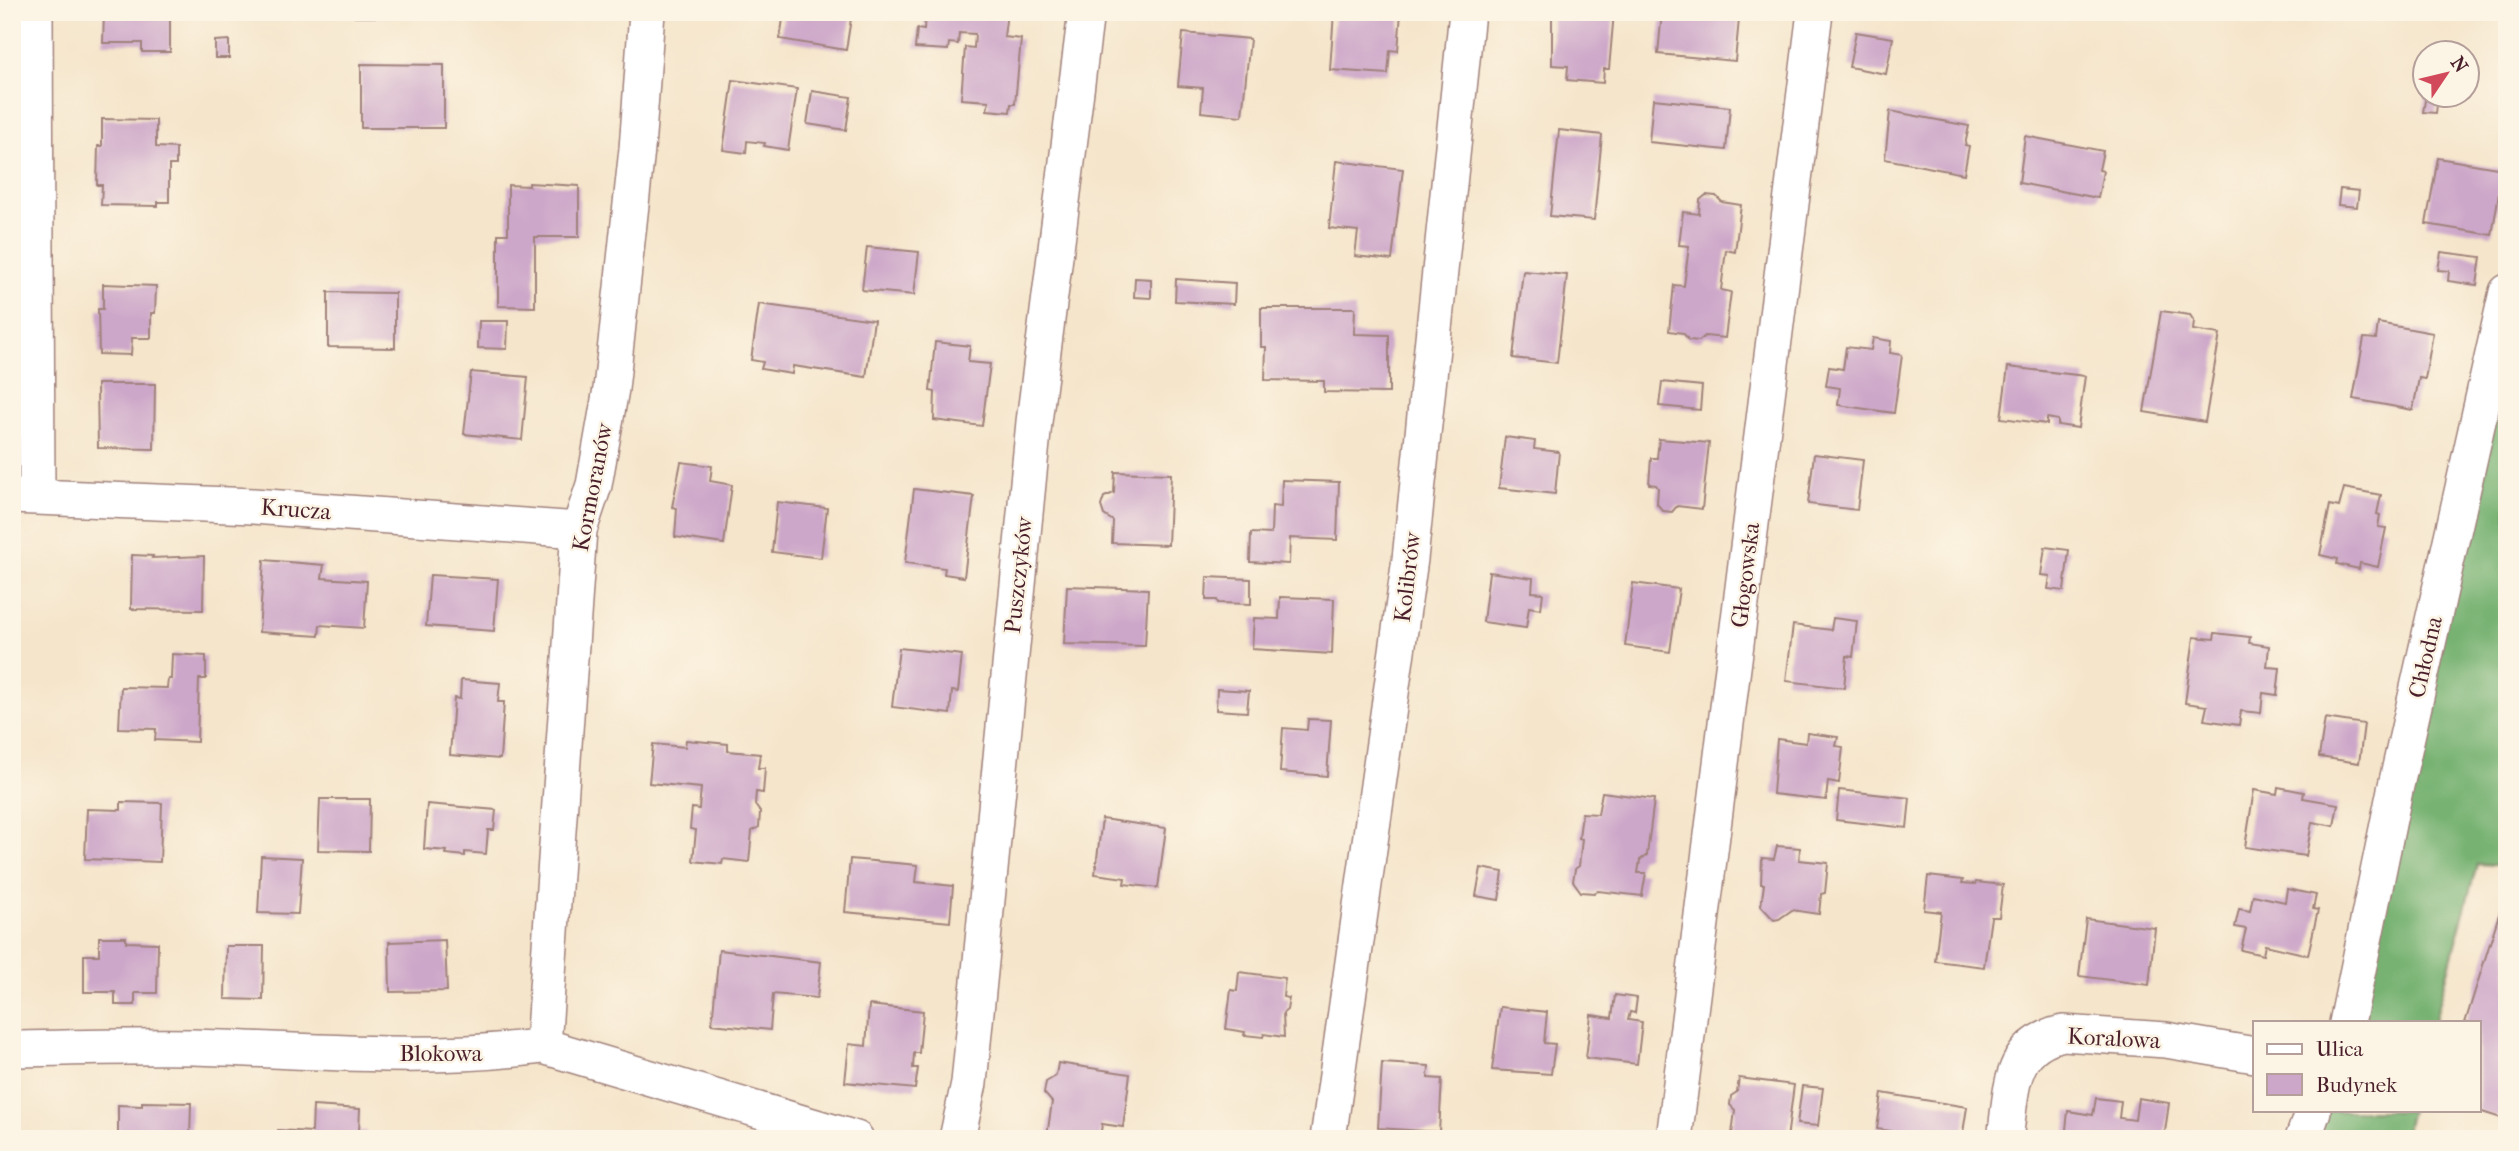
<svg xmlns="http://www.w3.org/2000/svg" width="2519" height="1151" viewBox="0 0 2519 1151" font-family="'IM FELL French Canon',serif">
<rect width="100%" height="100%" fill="#fcf5e5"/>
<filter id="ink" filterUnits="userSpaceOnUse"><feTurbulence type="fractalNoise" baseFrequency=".0143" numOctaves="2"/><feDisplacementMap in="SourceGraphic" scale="14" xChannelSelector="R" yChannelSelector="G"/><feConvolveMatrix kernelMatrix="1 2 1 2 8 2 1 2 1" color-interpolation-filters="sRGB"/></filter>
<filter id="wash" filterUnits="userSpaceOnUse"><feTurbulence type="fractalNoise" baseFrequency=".00686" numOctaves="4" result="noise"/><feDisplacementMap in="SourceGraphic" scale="28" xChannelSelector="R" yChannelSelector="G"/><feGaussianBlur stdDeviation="1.57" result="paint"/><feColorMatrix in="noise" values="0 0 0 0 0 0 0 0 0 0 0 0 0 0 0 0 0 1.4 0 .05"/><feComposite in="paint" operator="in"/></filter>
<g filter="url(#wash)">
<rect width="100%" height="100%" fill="#f5e5cb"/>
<!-- forest -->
<path fill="#77b272" stroke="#60684e" stroke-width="2" d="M2507,332V866L2477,864L2434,1023H2358Z
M2323,1111H2411L2403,1139H2311Z"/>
<g id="blocks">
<!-- building -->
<path fill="#cda7c9" d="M106,12H170V52H142V43H103L104,13Z
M355,12H431V16L355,17Z
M541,12H589V15H541Z
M784,12H852L846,50L780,39Z
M925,12H1007L1004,37L1021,39L1015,104H1011L1010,112L987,110L989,101L961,99L965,47L974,48L975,34L959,33L958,44L949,43L948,50L915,48L917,29L924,30Z
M1334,12H1401L1398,51L1390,50L1388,74L1330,70Z
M1552,12H1614L1609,69H1604L1603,83L1567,80L1568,66L1552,65Z
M1662,12L1739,19L1735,61L1658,54Z
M1856,32L1893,38L1886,74L1849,67Z
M1183,33L1250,39L1242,116L1201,112L1203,88L1178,86Z
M229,40V58H215V41Z
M361,64L444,65V128H361Z
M733,80L797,89L788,150L764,146L765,143L747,141L746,153L723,150Z
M812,91L851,97L846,130L807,124Z
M2426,95L2438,97L2436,113L2423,112Z
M1653,99L1730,107L1726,150L1649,142Z
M1890,111L1969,126L1965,145L1969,146L1964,174L1885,159Z
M102,119L156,120V147L176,148V165H169V202H158V206L101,205L102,185H97L98,146H102Z
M1559,130L1602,135L1594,220L1550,216Z
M2025,136L2103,151L2099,170L2103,171L2098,198L2019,183Z
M2438,158L2503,169L2492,235L2426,224Z
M1336,161L1403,169L1392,260L1355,256L1358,231L1329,228Z
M529,183L579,186V237H535V307L498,306V234H508V185L529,186Z
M2340,189L2359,191L2357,207L2338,205Z
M1706,195L1716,196L1722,202L1741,205L1735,252L1726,250L1721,290L1731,292L1725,338L1705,336L1699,341L1689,340L1683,333L1669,331L1674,285L1684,286L1689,246L1679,245L1683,212L1699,214L1700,200Z
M867,247L919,252L914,295L862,290Z
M2441,252L2481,257L2477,285L2448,281L2449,271L2438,270Z
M1523,271L1567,275L1557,363L1513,358Z
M1135,278L1151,279V298L1134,297Z
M1176,279L1235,283L1234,304L1175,301Z
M103,284L156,286L155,313H151V338H132L131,355L99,354L98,309H103Z
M328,292L395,293V348L328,347Z
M759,304L874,320L866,377L793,366L792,374L761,369L763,362L751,360Z
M1261,308H1355L1354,334L1389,335V393L1324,392V381L1265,380L1266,347H1261Z
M2161,311L2190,315L2194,321L2193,330L2220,334L2205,422L2144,412Z
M479,321H508L507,349L478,348Z
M2378,323L2433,333L2425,379L2419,378L2413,410L2353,399L2364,338L2376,339Z
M1873,338L1891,341L1890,353L1902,355L1894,413L1838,405L1840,388L1826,386L1829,367L1843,369L1846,347L1871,350Z
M935,342L970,346L968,362L990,364L982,426L934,420L935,392L930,391Z
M2008,367L2085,376L2078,428L2058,425V420L2047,418V424L2001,418Z
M471,372L528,377L522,440L464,434Z
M1662,382L1702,386L1700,410L1659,406Z
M97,384H155L154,449L98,448Z
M1505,437L1535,441L1534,449L1559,452L1555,494L1499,488Z
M1659,439L1709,443L1702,509L1677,506L1672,512L1663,511L1657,504L1658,488L1656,485L1649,484L1651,458H1657Z
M1814,454L1863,460L1857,510L1808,504Z
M681,462L712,466L710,481L732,485L724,544L675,537L677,508L672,507Z
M1115,472L1171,474L1168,545L1112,543L1113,521L1104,515L1101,506L1104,497L1114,493Z
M1282,480L1339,482L1337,540L1290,538L1289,564L1250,562L1251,533L1271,534L1272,506L1281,507Z
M2344,488L2381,495L2377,514L2380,515L2378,527L2386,528L2378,567L2360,563L2359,569L2337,564L2338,559L2320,555L2330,505L2339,507Z
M914,489L974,496L964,577L944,574L945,568L905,563Z
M777,502L827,508L821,558L772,552Z
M2045,547L2069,550L2064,591L2048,589L2050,576L2041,575Z
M132,555L153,556L152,558L204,556L203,610L131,609Z
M264,560L324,565L322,578L367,581L364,628L320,625L319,636L259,632Z
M1489,572L1533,578L1532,592L1543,593L1541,609L1529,607L1526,628L1483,622Z
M430,575L498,579L494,631L426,626Z
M1207,577L1251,579V604L1218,603L1217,600H1206Z
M1633,583L1679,589L1670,652L1625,646Z
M1067,586L1148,589L1145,646L1064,644Z
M1280,597L1334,599L1332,654L1252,649L1254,618L1279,619Z
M1833,618L1857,621L1853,657L1847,656L1844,688L1786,681L1793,625L1831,630Z
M2215,633L2250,637L2249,643L2269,646L2267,667L2280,668L2277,695L2263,693L2261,713L2241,711L2239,725L2204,720L2207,706L2185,703L2194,637L2214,639Z
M899,648L962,655L958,692L952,691L950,714L892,707Z
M172,654L206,656V679H199L197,742L155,740L156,729L119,728L121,687L167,688L168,679H171Z
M461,680L500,683L498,702H504L500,759L450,755L454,698L460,699Z
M1217,689L1249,691L1247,712L1216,710Z
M2325,718L2364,724L2359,763L2319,757Z
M1308,719L1331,720L1327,776L1280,772L1283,728L1307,730Z
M1807,733L1838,737L1836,746L1843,747L1839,783L1828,781L1826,800L1773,794L1777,739L1806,743Z
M686,740L728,744V751L760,754L758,768H765L763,793L756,792L755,805L760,812L759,827L752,831L749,862L723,859L722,864L693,861L696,830L690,829L692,808L699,809L701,788L649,783L653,744L685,747Z
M2278,787L2304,792L2303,798L2338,804L2334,826L2312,822L2306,856L2245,847L2254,790L2277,794Z
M1839,790L1910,798L1907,828L1836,820Z
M1602,792L1654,799L1647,855L1640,860L1638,873H1646L1642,896L1598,891L1594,893L1581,892L1573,881L1575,869L1579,866L1582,839L1579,838L1582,813L1598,814Z
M320,799H370L369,851L318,850Z
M121,802L162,803L160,862L85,859L87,809L121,810Z
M427,804L496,810L494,830H488L486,854L465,852V856L446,854L447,851L424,849Z
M1102,819L1166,828L1158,888L1124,884L1125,878L1095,874Z
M1777,846L1800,848L1799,860L1828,863L1825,893L1821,894L1819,914L1792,910L1779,919L1774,920L1761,906L1764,884H1761L1762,858L1774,859Z
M261,856L302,858L298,914L258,913Z
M850,859L918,865L916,882L953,886L950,922L845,912Z
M1481,868L1503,872L1499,900L1476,896Z
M1928,876L1963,880L1962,883L1975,884L1976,882L2003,885L1999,917H1991L1984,967L1935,961L1941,912L1924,910Z
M2287,889L2316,895L2313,909L2318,910L2308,955L2265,945L2263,955L2241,950L2246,929L2235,927L2239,909L2250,911L2253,895L2285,902Z
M2500,911L2507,913V1120L2479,1111V1023H2465Z
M2086,919L2155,928L2149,985L2079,976Z
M99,937H126V942L158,943L157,993H135V1005H115V992H84V955H99Z
M445,940L447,991L390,992L389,942Z
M226,946H264L263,1000L225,999Z
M719,950L821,962L817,998L773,994L770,1030L712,1024Z
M1239,972L1285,978L1283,997L1289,998L1287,1010L1283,1013L1284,1037L1264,1034L1263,1037L1244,1035L1245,1032L1226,1029L1231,990L1237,991Z
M1615,995L1637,998L1635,1013L1630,1012L1628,1020L1642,1022L1637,1064L1586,1058L1591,1015L1612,1018Z
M869,1005L923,1011L919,1053H914L913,1068H918L915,1089L845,1082L849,1044L866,1046Z
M1500,1007L1547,1012L1544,1043L1555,1044L1551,1074L1492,1070Z
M1058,1063L1130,1074L1123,1127L1102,1124L1100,1139H1065L1047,1136L1052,1102L1044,1093L1046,1082L1056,1076Z
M1382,1063L1429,1066L1428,1078L1442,1079L1439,1132L1378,1128Z
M1739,1078L1794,1085L1787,1139L1732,1134L1735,1110L1730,1105L1731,1096L1737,1092Z
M1802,1086L1823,1088L1818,1126L1797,1124Z
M1882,1093L1967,1107L1962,1139H1910L1911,1134L1877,1129Z
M2096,1098L2121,1101L2119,1118L2135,1120L2138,1098L2169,1103L2164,1139H2065L2068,1111L2093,1115Z
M142,1102L191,1103L190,1139L118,1137V1105L142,1106Z
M313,1106L360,1109L359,1131H366V1139H277L278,1130L312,1132Z"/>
</g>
</g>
<g filter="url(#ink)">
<use href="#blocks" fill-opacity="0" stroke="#a0827b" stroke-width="2"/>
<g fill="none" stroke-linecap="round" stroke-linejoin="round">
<!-- minor casing -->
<g stroke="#a0827b" stroke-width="38">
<path id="minor" d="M35,12L37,497
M12,496L253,506L579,530
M2347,1023L2395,790L2507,292
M543,1046L579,530L594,485L611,389L637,149L647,12
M12,1049C72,1048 133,1046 193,1047C309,1050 427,1062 543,1046L856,1139
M957,1139L969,1083L1034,422L1086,12
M1328,1139L1410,559L1467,12
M1674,1139L1815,12
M2005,1139C2012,1093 2007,1045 2063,1033L2166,1040L2255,1055
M2303,1139L2313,1111"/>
</g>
<!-- minor -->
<use href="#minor" stroke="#fff" stroke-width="35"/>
</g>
</g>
<g text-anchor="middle" stroke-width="5" stroke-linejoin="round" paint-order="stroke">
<!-- street labels -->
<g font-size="23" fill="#4a1f2b" stroke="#fcf5e5">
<text transform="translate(592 487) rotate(-79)" y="8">Kormoranów</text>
<text transform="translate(296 509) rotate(4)" y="8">Krucza</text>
<text transform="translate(1018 575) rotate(-84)" y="8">Puszczyków</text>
<text transform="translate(1745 575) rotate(-83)" y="8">Głogowska</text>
<text transform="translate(1407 577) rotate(-83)" y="8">Kolibrów</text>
<text transform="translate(2425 657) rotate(-77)" y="8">Chłodna</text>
<text transform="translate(2114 1038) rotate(3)" y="8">Koralowa</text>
<text x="441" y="1061">Blokowa</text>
</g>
</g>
<!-- margin -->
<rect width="2519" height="1151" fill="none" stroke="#fcf5e5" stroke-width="42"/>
<!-- legend -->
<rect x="2253" y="1021" width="228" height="91" fill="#fcf5e5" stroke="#b59f9b" stroke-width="2"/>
<rect x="2267" y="1044" width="35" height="10" fill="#ffffff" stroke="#b59f9b" stroke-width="2"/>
<text x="2316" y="1056" font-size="21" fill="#4a1f2b">Ulica</text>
<rect x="2267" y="1074" width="35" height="21" fill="#cda7c9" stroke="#b59f9b" stroke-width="2"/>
<text x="2316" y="1092" font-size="21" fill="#4a1f2b">Budynek</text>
<!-- north arrow -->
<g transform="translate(2446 74) rotate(55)"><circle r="33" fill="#fcf5e5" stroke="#b59f9b" stroke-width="2"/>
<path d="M0-5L12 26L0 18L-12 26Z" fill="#d1495b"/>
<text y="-10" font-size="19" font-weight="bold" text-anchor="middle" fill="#4a1f2b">N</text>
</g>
</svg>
